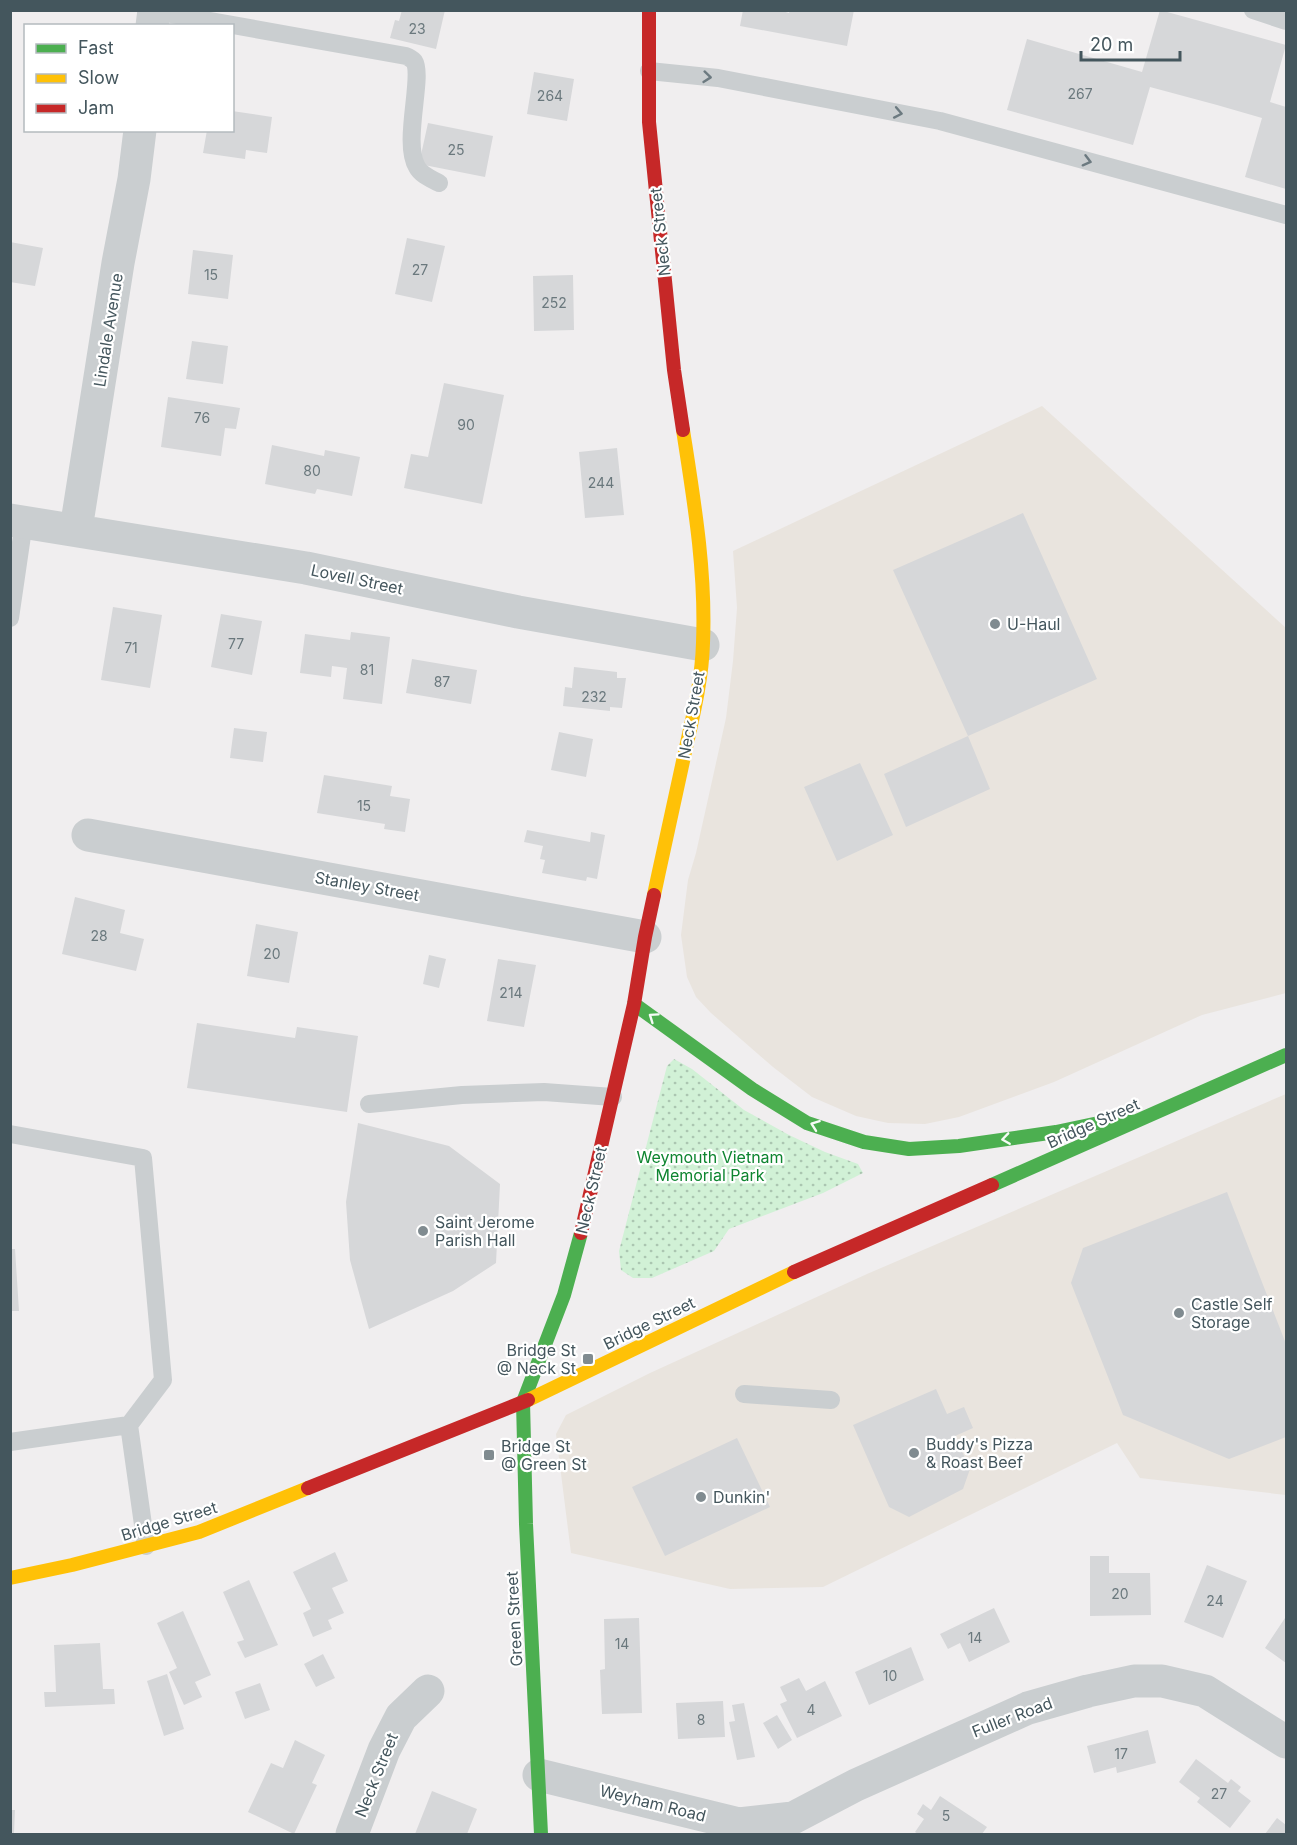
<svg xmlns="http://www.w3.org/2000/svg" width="1297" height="1845" viewBox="0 0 1297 1845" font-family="Inter,sans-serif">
<defs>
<pattern id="park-dots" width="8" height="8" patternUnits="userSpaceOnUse" patternTransform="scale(1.5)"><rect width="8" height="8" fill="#d1f1d6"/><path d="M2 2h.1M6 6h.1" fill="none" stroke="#abc6b1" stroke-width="1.8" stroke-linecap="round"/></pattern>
</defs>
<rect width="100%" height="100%" fill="#f0eeef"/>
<!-- commercial -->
<path fill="#e9e4de" d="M1042,406L1286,628V993L1202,1015L1054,1082L959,1117L925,1124L888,1123L856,1116L812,1097L773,1067L711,1013L696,997L687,977L681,935L688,880L696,853L726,718L733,661L737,608L733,551Z
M1286,1094V1495L1140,1478L1117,1443L823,1587L730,1589L571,1553L556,1434L566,1415L650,1373L867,1274Z"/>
<!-- park -->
<path fill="url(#park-dots)" d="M674,1059L692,1069L744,1110L789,1135L825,1152L858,1164L863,1173L823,1193L729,1229L714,1251L652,1278H633L621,1270L619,1251L667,1066Z"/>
<!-- building -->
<path fill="#d6d7d9" d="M402,10H445L436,49L390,38L395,20L399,21Z
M743,10H779L789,13L790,10H854L847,46L740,26Z
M1160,10L1286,45L1270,102L1286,107V189L1245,177L1262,118L1217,105L1150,87L1133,145L1007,110L1027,39L1142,72Z
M534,72L574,79L567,121L527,114Z
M232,111L272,117L267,153L246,150L245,159L203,153L207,130H232Z
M428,123L493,136L485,177L419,164Z
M407,238L445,246L432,302L395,294Z
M10,242L43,248L35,286L10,282Z
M193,250L233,255L228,299L188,294Z
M573,275L574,330L534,331L533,276Z
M192,341L228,346L223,384L186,379Z
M444,383L504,395L482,504L404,488L411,454L428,457Z
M168,397L240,408L236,429L225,428L221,456L161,447Z
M272,445L324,456L325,450L360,457L352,496L317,489L315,494L265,484Z
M617,448L624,515L585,518L579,452Z
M1023,513L1097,679L968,736L990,789L906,827L884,774L968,736L893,570Z
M113,607L162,615L150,688L101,680Z
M221,614L262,621L252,675L211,667Z
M351,632L390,637L382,704L343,699L347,668L332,666L331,677L300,673L305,634L350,640Z
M412,659L477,670L471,704L406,693Z
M574,667L617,672V678H626L622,708L610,707V711L563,706L565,687L572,688Z
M234,728L267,732L263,762L230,758Z
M559,732L593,739L586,777L551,770Z
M860,763L893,835L837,861L804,787Z
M324,775L392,786L390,796L410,799L405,832L384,829L385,824L317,813Z
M527,830L590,842L591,832L605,835L597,879L587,877L586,881L542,873L545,860L540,859L543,846L524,842Z
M75,897L125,910L120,933L144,939L136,971L62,954Z
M256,924L298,932L289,983L247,976Z
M429,955L446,959L439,988L423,984Z
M498,959L536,965L524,1027L487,1021Z
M197,1023L295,1038L297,1027L358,1036L347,1112L187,1088Z
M358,1123L449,1146L500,1184L496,1263L453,1291L369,1329L350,1260L346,1202Z
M1227,1192L1286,1344V1437L1229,1459L1123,1415L1071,1283L1083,1248Z
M10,1249H15L19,1311H10Z
M936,1389L947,1414L964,1407L973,1428L955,1436L970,1469L963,1489L909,1517L889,1507L853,1425Z
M737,1438L770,1507L665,1556L632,1487Z
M335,1552L348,1581L332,1588L344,1613L328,1620L332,1629L313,1637L303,1613L311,1609L293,1572Z
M1090,1556H1109V1573H1150L1151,1615L1090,1616Z
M1207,1565L1247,1581L1223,1638L1184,1622Z
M249,1580L278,1645L245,1658L237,1642L244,1640L223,1592Z
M994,1608L1010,1642L969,1662L960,1643L948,1649L940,1634Z
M183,1611L211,1675L195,1682L202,1697L184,1705L169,1672L177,1668L157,1623Z
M639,1618L642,1713L602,1714L600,1670L605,1669L604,1619Z
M1285,1618L1286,1619V1663L1265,1648Z
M100,1643L103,1689H114L115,1704L45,1707L44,1692H56L54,1645Z
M911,1647L924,1680L869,1705L855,1672Z
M323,1654L335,1678L316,1687L304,1664Z
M167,1674L184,1729L164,1736L147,1681Z
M799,1678L806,1691L825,1681L842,1716L797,1738L780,1704L787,1701L780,1687Z
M260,1683L270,1710L245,1719L235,1692Z
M723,1701L725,1737L678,1739L676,1703Z
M744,1703L755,1757L737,1760L729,1722L735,1721L732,1705Z
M777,1715L792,1740L778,1749L763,1723Z
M1148,1730L1156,1763L1117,1773L1116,1767L1094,1773L1087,1746Z
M295,1740L325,1755L312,1783L317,1785L294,1834L248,1812L271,1763L283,1768Z
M1196,1759L1228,1783L1231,1779L1241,1787L1238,1791L1251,1801L1230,1828L1197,1802L1200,1798L1179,1782Z
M432,1791L477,1809L467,1834H415Z
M940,1796L987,1827L982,1834H918L915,1832L924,1819L917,1814L923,1804L931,1810Z
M10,1810H15L14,1833H10Z
M1277,1818L1286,1825V1834H1265Z"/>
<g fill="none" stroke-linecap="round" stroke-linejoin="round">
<!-- lane -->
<path stroke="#caced0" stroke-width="18" d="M1253,10L1286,21
M154,11L406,56C407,56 413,60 414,61C424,76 402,143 417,167C421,175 432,179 439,183
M649,71L718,78L940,121L1286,215
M10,618L24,522
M369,1104L462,1095L544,1092L613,1097
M10,1134L143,1158L163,1380L129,1425L146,1546
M744,1394L831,1400
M10,1442L129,1425"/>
<!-- street -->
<path stroke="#caced0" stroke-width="33" d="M152,26L154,10
M10,520L306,568L518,612L703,645
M76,529L118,263L134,179L140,130
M88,835L645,937
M539,1775L739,1824L761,1833
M739,1824L793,1818L856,1785L1028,1708L1088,1691L1134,1681H1162L1205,1691L1286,1742
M352,1834L384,1750L401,1717L428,1691"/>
<!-- fast -->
<path stroke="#4caf50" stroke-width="14" d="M634,1004L752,1089L807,1123L864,1142L909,1149L959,1146L1056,1132L1127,1117
M992,1185L1286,1055
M541,1834L526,1524L523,1402L564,1295L581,1233"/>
<!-- slow -->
<path stroke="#ffc107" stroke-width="14" d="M654,895C664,847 675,799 685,752C693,716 702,680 703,643C706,571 694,501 683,430
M528,1400L794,1272
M10,1578L72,1565L199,1532L308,1488"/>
<!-- jam -->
<path stroke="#c62828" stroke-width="14" d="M649,10V122L674,370L683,430
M581,1233L634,1004L645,937L654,895
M794,1272L992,1185
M308,1488L528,1400"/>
</g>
<!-- one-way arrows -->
<defs><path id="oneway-chevron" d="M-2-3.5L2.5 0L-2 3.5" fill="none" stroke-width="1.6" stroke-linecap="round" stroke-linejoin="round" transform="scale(1.5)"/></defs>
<g stroke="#6c7a80">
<use href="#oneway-chevron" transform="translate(707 77) rotate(6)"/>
<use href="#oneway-chevron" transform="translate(898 113) rotate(11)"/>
<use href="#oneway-chevron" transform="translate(1087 161) rotate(15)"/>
</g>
<g stroke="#f6fbf6">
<use href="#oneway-chevron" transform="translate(653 1017) rotate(-145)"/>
<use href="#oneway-chevron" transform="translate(815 1125) rotate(-160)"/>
<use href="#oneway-chevron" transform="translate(1006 1139) rotate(172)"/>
</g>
<!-- markers -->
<g fill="#808b90" stroke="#fff" stroke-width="2">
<circle cx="995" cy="624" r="6"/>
<circle cx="423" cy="1231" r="6"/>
<circle cx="1179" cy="1313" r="6"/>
<rect x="582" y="1353" width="12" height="12" rx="3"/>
<circle cx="914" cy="1453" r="6"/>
<rect x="483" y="1449" width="12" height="12" rx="3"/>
<circle cx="701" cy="1497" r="6"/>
</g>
<g text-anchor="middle" stroke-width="4.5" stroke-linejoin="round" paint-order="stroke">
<!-- number labels -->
<g font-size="14" fill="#6a787d">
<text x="417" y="34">23</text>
<text x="1080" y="99">267</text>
<text x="550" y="101">264</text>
<text x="456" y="155">25</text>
<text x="420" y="275">27</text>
<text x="211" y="280">15</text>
<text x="554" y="308">252</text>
<text x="202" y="423">76</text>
<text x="466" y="430">90</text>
<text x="312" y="476">80</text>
<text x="601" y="488">244</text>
<text x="236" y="649">77</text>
<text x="131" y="653">71</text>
<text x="367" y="675">81</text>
<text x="442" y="687">87</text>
<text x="594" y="702">232</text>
<text x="364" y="811">15</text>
<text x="99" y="941">28</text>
<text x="272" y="959">20</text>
<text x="511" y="998">214</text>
<text x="1120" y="1599">20</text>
<text x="1215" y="1606">24</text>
<text x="975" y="1643">14</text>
<text x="622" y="1649">14</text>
<text x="890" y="1681">10</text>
<text x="811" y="1715">4</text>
<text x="701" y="1725">8</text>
<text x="1121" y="1759">17</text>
<text x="1219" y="1799">27</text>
<text x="946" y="1821">5</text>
</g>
<!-- street labels -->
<g font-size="16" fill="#44565d" stroke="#fff">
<text transform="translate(660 232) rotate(-96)" y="6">Neck Street</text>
<text transform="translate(108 330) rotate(-81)" y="6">Lindale Avenue</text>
<text transform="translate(357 579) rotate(12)" y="6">Lovell Street</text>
<text transform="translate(691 715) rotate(-80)" y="6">Neck Street</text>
<text transform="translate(367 886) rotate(10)" y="6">Stanley Street</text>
<text transform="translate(1093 1123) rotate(-24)" y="6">Bridge Street</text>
<text transform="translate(591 1190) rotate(-77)" y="6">Neck Street</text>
<text transform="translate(649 1323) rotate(-26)" y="6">Bridge Street</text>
<text transform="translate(169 1521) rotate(-17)" y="6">Bridge Street</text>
<text transform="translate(514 1619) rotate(-93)" y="6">Green Street</text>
<text transform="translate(1012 1717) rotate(-21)" y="6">Fuller Road</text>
<text transform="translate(376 1775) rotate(-68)" y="6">Neck Street</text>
<text transform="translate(653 1803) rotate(14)" y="6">Weyham Road</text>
</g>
<!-- poi labels -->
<g font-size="16" fill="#44565d" stroke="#fff" text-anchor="start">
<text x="1007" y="630">U-Haul</text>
<text x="435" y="1228">Saint Jerome<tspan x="435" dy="18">Parish Hall</tspan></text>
<text x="1191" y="1310">Castle Self<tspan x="1191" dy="18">Storage</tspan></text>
<text x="576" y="1356" text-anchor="end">Bridge St<tspan x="576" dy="18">@ Neck St</tspan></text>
<text x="926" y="1450">Buddy's Pizza<tspan x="926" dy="18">&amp; Roast Beef</tspan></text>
<text x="501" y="1452">Bridge St<tspan x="501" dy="18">@ Green St</tspan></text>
<text x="713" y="1503">Dunkin'</text>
</g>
<!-- park labels -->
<g font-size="16" fill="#0e8530" stroke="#fff">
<text x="710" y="1163">Weymouth Vietnam<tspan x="710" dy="18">Memorial Park</tspan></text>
</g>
</g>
<!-- border -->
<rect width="1297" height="1845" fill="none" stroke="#44565d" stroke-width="24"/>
<!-- legend -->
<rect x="24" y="24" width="210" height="108" fill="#ffffff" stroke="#b4bbbe" stroke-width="1.5"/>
<rect x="36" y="44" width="30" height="9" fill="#4caf50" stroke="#b4bbbe" stroke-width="1.5"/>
<text x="78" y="54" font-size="18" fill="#44565d">Fast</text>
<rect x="36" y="74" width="30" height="9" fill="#ffc107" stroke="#b4bbbe" stroke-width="1.5"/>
<text x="78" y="84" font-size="18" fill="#44565d">Slow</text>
<rect x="36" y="104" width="30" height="9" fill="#c62828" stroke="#b4bbbe" stroke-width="1.5"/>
<text x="78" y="114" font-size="18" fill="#44565d">Jam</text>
<!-- scale -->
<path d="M1081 51v9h99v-9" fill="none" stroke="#44565d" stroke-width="3"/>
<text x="1090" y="51" font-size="18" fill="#44565d" stroke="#ffffff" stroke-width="4.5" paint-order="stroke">20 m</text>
</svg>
